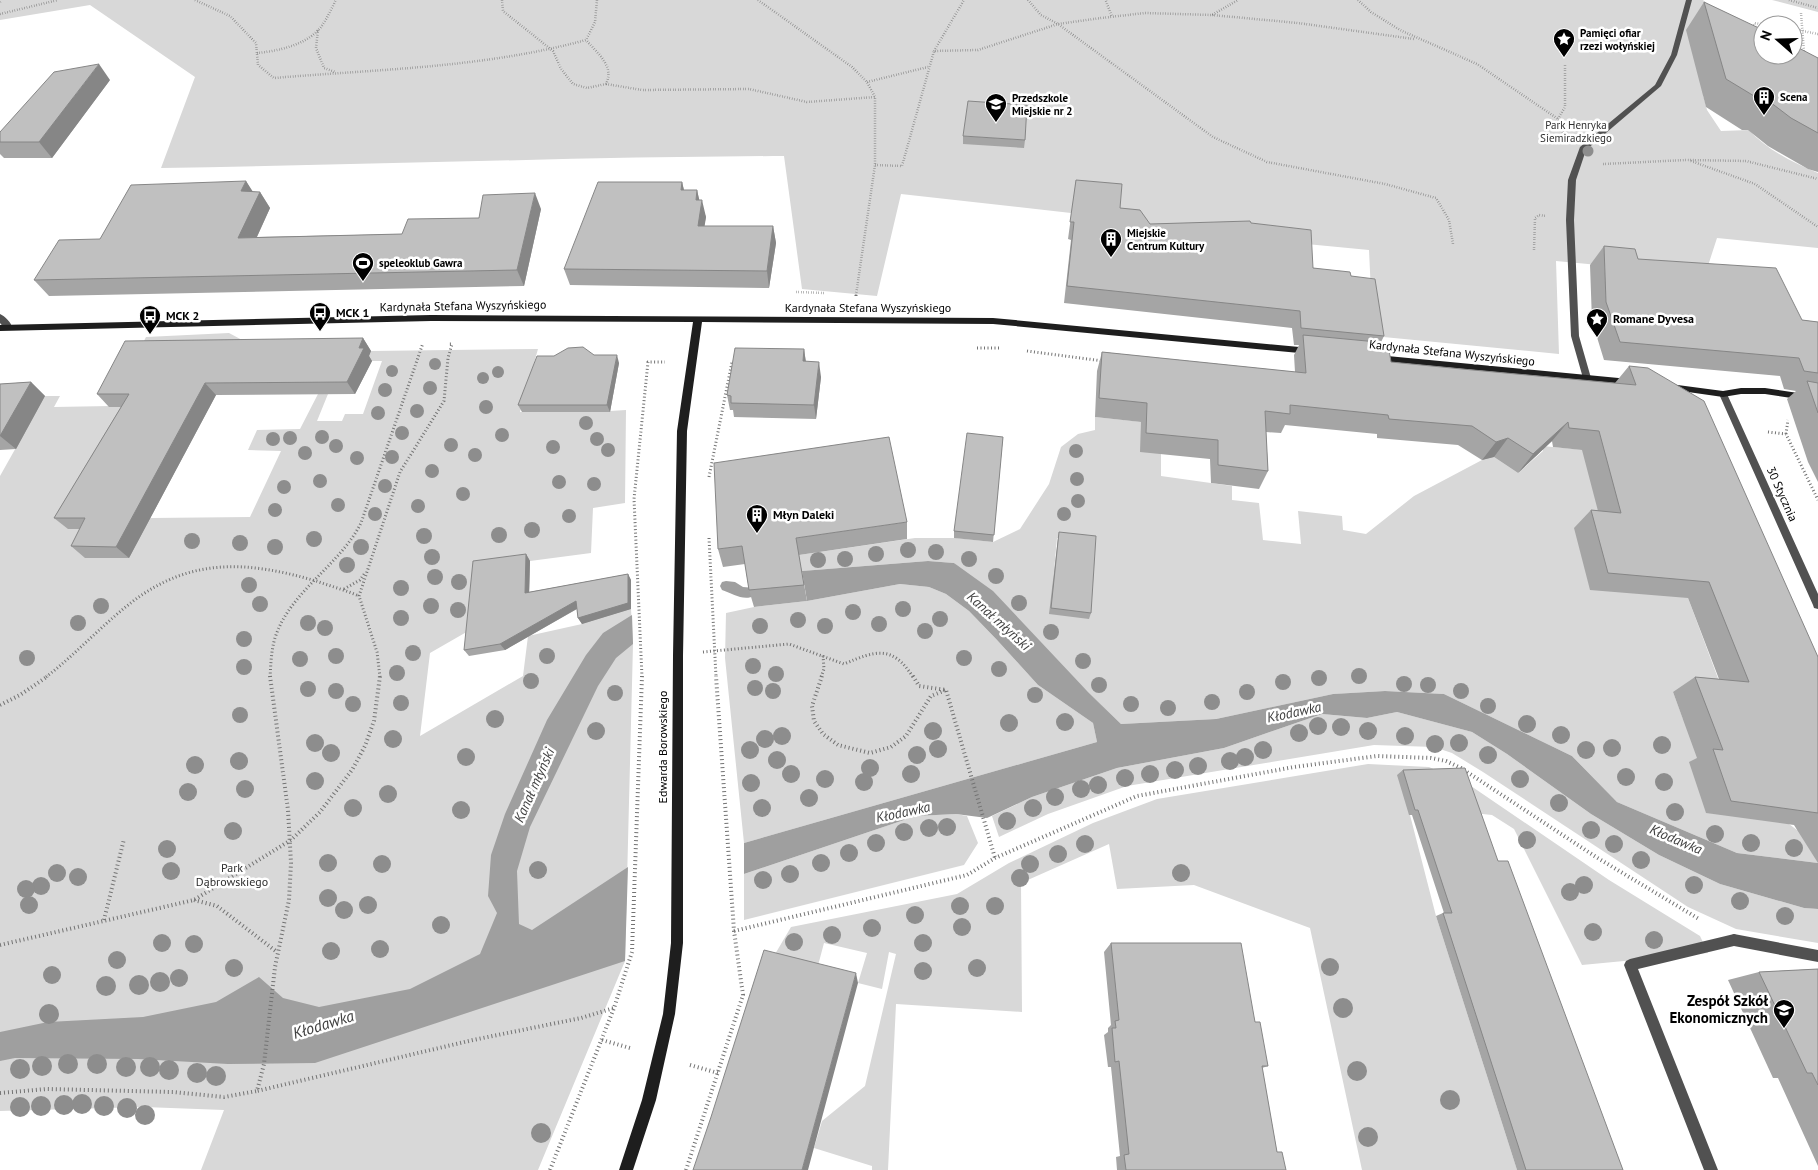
<svg xmlns="http://www.w3.org/2000/svg" width="1818" height="1170" viewBox="0 0 1818 1170" font-family="'PT Sans',sans-serif">
<rect width="100%" height="100%" fill="#fff"/>
<!-- green -->
<path fill="#d8d8d8" fill-rule="evenodd" d="M0,0H1703L1725,22L1703,95L1707,110L1721,131L1749,130C1767,150 1794,163 1818,173V248L1717,238L1705,275L1556,261L1559,354L1373,336L1369,250L1244,238L1071,213L901,194L877,296L802,289L784,156C576,157 369,165 161,168L195,77L90,5L0,20Z
M1772,0H1818V12Z
M229,333L244,341L68,529H99L151,518L250,517L281,451L248,450L257,430L300,429L318,394H328L317,421H342L345,414H363L382,361H367L371,351L538,349L520,412H610V411L626,410L625,503L593,508L591,553L530,561L470,630L430,653L420,736L523,676L528,636L582,624L631,609L633,644L625,961L538,1170H201L224,1110L144,1107L0,1111V476L45,396H60L54,407L111,406L146,337Z
M1095,417L1161,424V476L1232,486V500L1259,503L1263,540L1301,544L1298,511L1342,516L1343,530L1366,534L1414,496L1482,460L1494,457L1518,473L1543,451L1542,446L1607,452L1688,598L1725,697L1673,692L1683,719L1708,723L1789,824L1797,830L1818,833V863L1737,853L1617,802L1572,756L1444,694L1385,691L1333,694L1216,719L1121,724L954,563L928,561L802,571L799,555L915,538H956L993,542L1020,529L1049,484L1061,447L1078,434L1095,430ZM1057,538L1094,543L1053,582Z
M900,584L929,587L946,594L969,611L997,640L1038,685L1093,723L1097,742L744,843L725,658L726,613L754,607L807,601Z
M1397,712L1472,732L1507,754L1591,814L1659,855L1720,884L1804,908L1818,909V943L1736,929L1688,907L1483,772L1452,753L1434,747L1374,745L1127,786L1048,814L999,837L992,816L1032,797L1117,768L1224,748L1322,714L1367,718Z
M1368,764L1429,767L1471,786L1609,880L1700,936L1708,953L1582,965L1514,829L1492,815L1473,813L1410,815L1436,916L1517,1170H1362L1310,928L1194,885L1117,889L1109,844L1021,883L1022,1012L896,1004L888,1170H872V1166L814,1148L822,1121L865,1086L896,954L889,952L882,989L858,983L867,953L824,943L816,973L771,961L791,927L957,894L1009,863L1093,823L1157,799Z
M956,814L967,816L978,843L964,865L744,920V874L916,816Z"/>
<!-- water -->
<path fill="#9f9f9f" d="M928,561L954,563L993,591L1088,692L1121,724L1216,719L1333,694L1385,691L1444,694L1572,756L1617,802L1737,853L1818,863V909L1804,908L1720,884L1659,855L1591,814L1507,754L1472,732L1397,712L1367,718L1322,714L1224,748L1117,768L1032,797L987,818L956,814L916,816L744,874V843L1097,742L1093,723L1038,685L997,640L969,611L946,594L929,587L900,584L807,601L802,571Z
M632,615L633,644L616,658L598,686L530,827L517,871L519,924L532,930L628,867L625,961L315,1063L228,1064L138,1059L15,1058L0,1061V1032L48,1022L143,1017L216,1002L259,977L283,998L319,1007L410,989L480,954L497,913L488,896L491,855L505,814L547,720L586,655L603,633Z"/>
<g fill="none" stroke-linecap="round" stroke-linejoin="round">
<!-- stream -->
<path fill="#9f9f9f" fill-rule="evenodd" d="M726,581L735,582L743,587L755,588L757,592L755,596C742,601 734,594 722,590L720,586L722,582Z"/>
<!-- path-far2 -->
<path stroke="#737373" stroke-width="2.5" stroke-dasharray="0.5 2" stroke-linecap="butt" d="M195,0L230,16L256,43L258,65L274,78C380,69 483,68 586,40L595,22L597,0
M502,0L503,11L553,51L561,69L573,84L587,88L606,84C615,66 597,53 586,40
M758,0L852,67L867,82L875,97V165L856,295
M1028,0L1041,15L1058,24L1213,137L1267,162L1385,184L1436,198L1449,220L1453,244
M1358,0L1371,12L1400,30L1477,64L1558,119L1564,135
M1789,0L1818,8
M1106,1L1112,17
M0,2L1,0
M1801,13L1804,52
M0,14L58,0
M1212,15L1298,23L1414,39
M1756,29L1754,23L1767,25
M1793,29L1818,34
M318,30L316,48L324,68L335,72
M934,51L964,0
M257,53C278,51 307,45 321,27C327,19 331,9 336,0
M867,82L928,67
M606,84L642,90L749,89L807,102L875,97
M1558,119L1565,107V64
M1691,161L1755,184L1818,227
M1603,164L1686,160L1746,161L1818,179
M875,165L902,166L934,51L978,50L1058,24L1101,18L1145,13L1212,15L1238,0
M1534,250L1535,218L1539,215L1546,216
M796,292L825,293"/>
<!-- path-far1 -->
<path stroke="#737373" stroke-width="3" stroke-dasharray="1 2.5" stroke-linecap="butt" d="M856,296V294
M977,348H999
M1027,351L1103,361
M1768,432L1786,434L1818,500
M1786,434L1788,420
M709,477L732,362
M709,538L716,677
M344,589L360,580L365,573
M703,652L789,644L844,664C875,651 892,644 913,677
M46,677C76,654 102,625 132,602C191,557 248,561 316,581C330,586 345,590 359,596
M270,677C271,663 271,649 276,635C292,590 340,565 361,523L423,343
M380,677L377,652L359,596L400,472L444,401L448,358L452,344H448
M642,677L634,499L648,362H665
M821,677L824,669L823,655"/>
<!-- path -->
<path stroke="#737373" stroke-width="4" stroke-dasharray="1 3" stroke-linecap="butt" d="M270,676L288,810L291,863L289,900L275,967L264,1064L257,1091L473,1040L581,1018L614,1008
M822,676L812,706L814,721L823,734L838,745L870,753L891,747L906,736L931,696L946,690
M913,676L919,686L946,690L995,858
M0,705L20,695L48,676
M194,900L217,906L277,952
M104,920L124,839
M734,931L967,875L995,858L1137,796L1294,767L1377,756L1431,758L1446,761L1461,768L1596,857L1699,919
M0,945L194,900L291,840L320,812L352,770L365,746L374,721L380,676
M602,1040L630,1048
M690,1065L718,1073
M0,1093L47,1089L173,1092L224,1097L257,1091
M550,1170L614,1008L632,952L642,676
M686,1170L743,995L734,931L716,676"/>
<!-- service -->
<path fill="#515151" fill-rule="evenodd" d="M1686,0H1692L1677,55L1661,86L1586,150L1576,180L1574,220L1579,336L1591,378L1587,381L1583,378L1571,336L1566,220L1568,180L1580,147L1655,85L1671,55Z
M0,314C5,316 14,325 12,330H6L0,323Z
M1734,934L1738,936L1740,940L1738,944L1734,946L1638,969L1718,1170H1704L1624,965L1626,961L1630,959Z"/>
<!-- pedestrian -->
<path fill="#515151" fill-rule="evenodd" d="M1734,934L1818,950V962L1734,946L1730,944L1728,940L1730,936Z"/>
<!-- tertiary -->
<path fill="#515151" fill-rule="evenodd" d="M1723,391L1727,394L1818,594V609L1814,608L1813,605L1719,394Z"/>
<!-- secondary -->
<path fill="#1e1e1e" fill-rule="evenodd" d="M431,315L993,318L1310,348L1314,351L1310,354L993,324L702,322L687,431L683,656V943L675,1014L656,1100L633,1170H619L642,1100L663,1014L671,943L673,656L677,431L693,322L431,321L0,331V325Z
M1377,355L1629,379L1633,382L1629,385L1377,361L1373,358Z
M1670,384L1723,391L1741,388H1765L1818,396V402L1765,394H1741L1723,397L1667,389L1666,387L1667,385Z"/>
</g>
<!-- trees -->
<g fill="#8d8d8d">
<circle cx="1588" cy="151" r="5.5"/>
<circle cx="435" cy="364" r="6"/>
<circle cx="392" cy="371" r="6"/>
<circle cx="498" cy="372" r="6"/>
<circle cx="483" cy="378" r="6"/>
<circle cx="430" cy="388" r="7"/>
<circle cx="385" cy="390" r="7"/>
<circle cx="486" cy="407" r="7"/>
<circle cx="417" cy="411" r="7"/>
<circle cx="378" cy="413" r="7"/>
<circle cx="586" cy="423" r="7"/>
<circle cx="402" cy="433" r="7"/>
<circle cx="502" cy="435" r="7"/>
<circle cx="322" cy="437" r="7"/>
<circle cx="290" cy="438" r="7"/>
<circle cx="273" cy="439" r="7"/>
<circle cx="597" cy="439" r="7"/>
<circle cx="451" cy="445" r="7"/>
<circle cx="336" cy="446" r="7"/>
<circle cx="553" cy="447" r="7"/>
<circle cx="608" cy="450" r="7"/>
<circle cx="1076" cy="451" r="7"/>
<circle cx="305" cy="453" r="7"/>
<circle cx="475" cy="455" r="7"/>
<circle cx="392" cy="457" r="7"/>
<circle cx="357" cy="458" r="7"/>
<circle cx="432" cy="471" r="7"/>
<circle cx="1077" cy="479" r="7"/>
<circle cx="320" cy="481" r="7"/>
<circle cx="559" cy="482" r="7"/>
<circle cx="594" cy="484" r="7"/>
<circle cx="385" cy="486" r="7"/>
<circle cx="284" cy="487" r="7"/>
<circle cx="463" cy="494" r="7"/>
<circle cx="1078" cy="501" r="7"/>
<circle cx="338" cy="505" r="7"/>
<circle cx="418" cy="506" r="7"/>
<circle cx="275" cy="510" r="7"/>
<circle cx="375" cy="514" r="7"/>
<circle cx="1064" cy="514" r="7"/>
<circle cx="569" cy="516" r="7"/>
<circle cx="532" cy="530" r="8"/>
<circle cx="499" cy="535" r="8"/>
<circle cx="424" cy="536" r="8"/>
<circle cx="314" cy="539" r="8"/>
<circle cx="192" cy="541" r="8"/>
<circle cx="240" cy="543" r="8"/>
<circle cx="275" cy="547" r="8"/>
<circle cx="361" cy="547" r="8"/>
<circle cx="908" cy="550" r="8"/>
<circle cx="936" cy="552" r="8"/>
<circle cx="876" cy="554" r="8"/>
<circle cx="432" cy="557" r="8"/>
<circle cx="845" cy="559" r="8"/>
<circle cx="969" cy="559" r="8"/>
<circle cx="818" cy="560" r="8"/>
<circle cx="347" cy="565" r="8"/>
<circle cx="996" cy="576" r="8"/>
<circle cx="435" cy="577" r="8"/>
<circle cx="459" cy="582" r="8"/>
<circle cx="249" cy="585" r="8"/>
<circle cx="401" cy="588" r="8"/>
<circle cx="1019" cy="603" r="8"/>
<circle cx="260" cy="604" r="8"/>
<circle cx="101" cy="606" r="8"/>
<circle cx="431" cy="606" r="8"/>
<circle cx="903" cy="609" r="8"/>
<circle cx="458" cy="610" r="8"/>
<circle cx="853" cy="612" r="8"/>
<circle cx="401" cy="618" r="8"/>
<circle cx="940" cy="619" r="8"/>
<circle cx="798" cy="620" r="8"/>
<circle cx="78" cy="623" r="8"/>
<circle cx="308" cy="623" r="8"/>
<circle cx="879" cy="624" r="8"/>
<circle cx="760" cy="626" r="8"/>
<circle cx="825" cy="626" r="8"/>
<circle cx="325" cy="628" r="8"/>
<circle cx="925" cy="631" r="8"/>
<circle cx="1051" cy="632" r="8"/>
<circle cx="244" cy="639" r="8"/>
<circle cx="413" cy="653" r="8"/>
<circle cx="336" cy="656" r="8"/>
<circle cx="547" cy="656" r="8"/>
<circle cx="27" cy="658" r="8"/>
<circle cx="964" cy="658" r="8"/>
<circle cx="300" cy="659" r="8"/>
<circle cx="1083" cy="661" r="8"/>
<circle cx="753" cy="666" r="8"/>
<circle cx="244" cy="667" r="8"/>
<circle cx="999" cy="669" r="8"/>
<circle cx="397" cy="673" r="8"/>
<circle cx="776" cy="674" r="8"/>
<circle cx="1359" cy="676" r="8"/>
<circle cx="1319" cy="678" r="8"/>
<circle cx="531" cy="681" r="8"/>
<circle cx="1283" cy="682" r="8"/>
<circle cx="1404" cy="684" r="8"/>
<circle cx="1099" cy="685" r="8"/>
<circle cx="1428" cy="685" r="8"/>
<circle cx="755" cy="688" r="8"/>
<circle cx="308" cy="689" r="8"/>
<circle cx="336" cy="691" r="8"/>
<circle cx="773" cy="691" r="8"/>
<circle cx="1461" cy="691" r="8"/>
<circle cx="1247" cy="692" r="8"/>
<circle cx="615" cy="693" r="8"/>
<circle cx="1035" cy="695" r="8"/>
<circle cx="1212" cy="702" r="8"/>
<circle cx="401" cy="703" r="8"/>
<circle cx="353" cy="704" r="8"/>
<circle cx="1131" cy="704" r="8"/>
<circle cx="1488" cy="706" r="8"/>
<circle cx="1168" cy="708" r="8"/>
<circle cx="240" cy="715" r="8"/>
<circle cx="495" cy="719" r="9"/>
<circle cx="1065" cy="722" r="9"/>
<circle cx="1009" cy="723" r="9"/>
<circle cx="1527" cy="724" r="9"/>
<circle cx="1318" cy="726" r="9"/>
<circle cx="1341" cy="727" r="9"/>
<circle cx="596" cy="731" r="9"/>
<circle cx="933" cy="731" r="9"/>
<circle cx="1368" cy="731" r="9"/>
<circle cx="1299" cy="733" r="9"/>
<circle cx="1561" cy="735" r="9"/>
<circle cx="782" cy="736" r="9"/>
<circle cx="1405" cy="736" r="9"/>
<circle cx="393" cy="739" r="9"/>
<circle cx="765" cy="739" r="9"/>
<circle cx="315" cy="743" r="9"/>
<circle cx="1459" cy="743" r="9"/>
<circle cx="1435" cy="744" r="9"/>
<circle cx="1662" cy="745" r="9"/>
<circle cx="1612" cy="748" r="9"/>
<circle cx="938" cy="749" r="9"/>
<circle cx="750" cy="750" r="9"/>
<circle cx="1263" cy="750" r="9"/>
<circle cx="1586" cy="750" r="9"/>
<circle cx="331" cy="753" r="9"/>
<circle cx="917" cy="755" r="9"/>
<circle cx="1488" cy="755" r="9"/>
<circle cx="466" cy="757" r="9"/>
<circle cx="1245" cy="757" r="9"/>
<circle cx="777" cy="760" r="9"/>
<circle cx="239" cy="761" r="9"/>
<circle cx="1230" cy="761" r="9"/>
<circle cx="195" cy="765" r="9"/>
<circle cx="1198" cy="766" r="9"/>
<circle cx="870" cy="768" r="9"/>
<circle cx="1175" cy="770" r="9"/>
<circle cx="791" cy="774" r="9"/>
<circle cx="911" cy="774" r="9"/>
<circle cx="1150" cy="774" r="9"/>
<circle cx="1626" cy="777" r="9"/>
<circle cx="1125" cy="778" r="9"/>
<circle cx="825" cy="779" r="9"/>
<circle cx="1520" cy="779" r="9"/>
<circle cx="315" cy="781" r="9"/>
<circle cx="864" cy="782" r="9"/>
<circle cx="1664" cy="782" r="9"/>
<circle cx="751" cy="783" r="9"/>
<circle cx="1098" cy="785" r="9"/>
<circle cx="245" cy="789" r="9"/>
<circle cx="1081" cy="789" r="9"/>
<circle cx="188" cy="792" r="9"/>
<circle cx="388" cy="794" r="9"/>
<circle cx="1055" cy="797" r="9"/>
<circle cx="809" cy="798" r="9"/>
<circle cx="1559" cy="803" r="9"/>
<circle cx="353" cy="808" r="9"/>
<circle cx="762" cy="808" r="9"/>
<circle cx="1033" cy="808" r="9"/>
<circle cx="461" cy="810" r="9"/>
<circle cx="1675" cy="812" r="9"/>
<circle cx="1007" cy="821" r="9"/>
<circle cx="947" cy="827" r="9"/>
<circle cx="929" cy="828" r="9"/>
<circle cx="1591" cy="830" r="9"/>
<circle cx="233" cy="831" r="9"/>
<circle cx="904" cy="832" r="9"/>
<circle cx="1715" cy="834" r="9"/>
<circle cx="1527" cy="840" r="9"/>
<circle cx="876" cy="843" r="9"/>
<circle cx="1751" cy="843" r="9"/>
<circle cx="1085" cy="844" r="9"/>
<circle cx="1614" cy="844" r="9"/>
<circle cx="1794" cy="848" r="9"/>
<circle cx="167" cy="849" r="9"/>
<circle cx="849" cy="853" r="9"/>
<circle cx="1058" cy="854" r="9"/>
<circle cx="1641" cy="860" r="9"/>
<circle cx="328" cy="863" r="9"/>
<circle cx="821" cy="863" r="9"/>
<circle cx="382" cy="864" r="9"/>
<circle cx="1030" cy="864" r="9"/>
<circle cx="538" cy="870" r="9"/>
<circle cx="171" cy="871" r="9"/>
<circle cx="57" cy="873" r="9"/>
<circle cx="1181" cy="873" r="9"/>
<circle cx="790" cy="874" r="9"/>
<circle cx="78" cy="877" r="9"/>
<circle cx="1020" cy="878" r="9"/>
<circle cx="763" cy="880" r="9"/>
<circle cx="1584" cy="885" r="9"/>
<circle cx="1694" cy="885" r="9"/>
<circle cx="41" cy="886" r="9"/>
<circle cx="26" cy="889" r="9"/>
<circle cx="1570" cy="892" r="9"/>
<circle cx="328" cy="898" r="9"/>
<circle cx="1740" cy="901" r="9"/>
<circle cx="29" cy="905" r="9"/>
<circle cx="368" cy="905" r="9"/>
<circle cx="960" cy="906" r="9"/>
<circle cx="995" cy="906" r="9"/>
<circle cx="344" cy="910" r="9"/>
<circle cx="915" cy="915" r="9"/>
<circle cx="1785" cy="916" r="9"/>
<circle cx="441" cy="925" r="9"/>
<circle cx="962" cy="927" r="9"/>
<circle cx="872" cy="928" r="9"/>
<circle cx="1593" cy="932" r="9"/>
<circle cx="832" cy="935" r="9"/>
<circle cx="1654" cy="940" r="9"/>
<circle cx="794" cy="942" r="9"/>
<circle cx="162" cy="943" r="9"/>
<circle cx="923" cy="943" r="9"/>
<circle cx="194" cy="944" r="9"/>
<circle cx="380" cy="949" r="9"/>
<circle cx="331" cy="951" r="9"/>
<circle cx="117" cy="960" r="9"/>
<circle cx="1330" cy="967" r="9"/>
<circle cx="234" cy="968" r="9"/>
<circle cx="977" cy="968" r="9"/>
<circle cx="923" cy="971" r="9"/>
<circle cx="52" cy="975" r="9"/>
<circle cx="179" cy="978" r="9"/>
<circle cx="160" cy="982" r="10"/>
<circle cx="139" cy="985" r="10"/>
<circle cx="106" cy="986" r="10"/>
<circle cx="1343" cy="1008" r="10"/>
<circle cx="49" cy="1014" r="10"/>
<circle cx="68" cy="1064" r="10"/>
<circle cx="97" cy="1064" r="10"/>
<circle cx="42" cy="1066" r="10"/>
<circle cx="126" cy="1067" r="10"/>
<circle cx="150" cy="1067" r="10"/>
<circle cx="20" cy="1069" r="10"/>
<circle cx="169" cy="1070" r="10"/>
<circle cx="1357" cy="1071" r="10"/>
<circle cx="197" cy="1073" r="10"/>
<circle cx="216" cy="1076" r="10"/>
<circle cx="1450" cy="1100" r="10"/>
<circle cx="82" cy="1104" r="10"/>
<circle cx="64" cy="1105" r="10"/>
<circle cx="41" cy="1106" r="10"/>
<circle cx="104" cy="1106" r="10"/>
<circle cx="20" cy="1107" r="10"/>
<circle cx="127" cy="1108" r="10"/>
<circle cx="145" cy="1115" r="10"/>
<circle cx="541" cy="1133" r="10"/>
<circle cx="1368" cy="1137" r="10"/>
</g>
<!-- wall -->
<path fill="#a5a5a5" d="M1704,2L1818,58V172L1808,169L1768,146L1748,130H1742L1706,107L1686,30Z
M110,80L52,158H4L0,154V132Z
M963,136L1025,140L1024,148L963,144Z
M1076,180L1120,208L1150,224L1251,223L1313,268L1351,276L1384,336L1381,342L1391,362L1615,383L1629,366L1818,657V863L1794,825L1706,813L1689,762L1697,758L1673,692L1695,677L1719,679L1688,598L1590,590L1574,528L1591,510L1598,511L1582,450L1553,447L1552,441L1518,473L1494,457L1482,460L1458,445L1377,438V434L1285,425L1281,433L1266,432L1268,471L1259,489L1211,483L1210,459L1140,452L1141,422L1095,417L1097,371L1102,352L1295,372L1294,355L1299,345H1294L1292,328L1064,303L1071,240L1068,239Z
M246,181L252,192H260L270,208L257,237L402,234L479,218L541,209L524,286L49,296L34,280L100,239Z
M682,182L684,190H697L699,200L706,217L704,226H773L776,243L769,288L570,285L564,269Z
M1604,246L1638,259L1802,320L1818,322V482L1808,462L1787,399L1796,391L1784,389L1780,376L1604,360L1592,321L1590,265Z
M363,338L371,351L369,356L372,361L355,394L216,395L129,558H85L71,546L80,529H68L54,518L121,407H109L97,394Z
M804,349L806,362L821,377L816,419L734,417L733,410H730L727,395Z
M594,355L619,363L610,412H522L518,405Z
M31,382L45,396L16,449L0,450V384Z
M1003,437L993,542L954,538V531Z
M907,522V539L799,555L807,601L754,607L749,590L745,564L723,567L718,549Z
M1059,532L1091,613L1089,619L1049,614L1058,538Z
M526,554L530,561L529,592L628,574L631,580V609L582,624L578,618L577,609L505,650L469,656L464,650Z
M1403,770L1498,861L1623,1170H1517L1436,916L1443,913H1444L1412,815H1409L1397,775Z
M1111,943L1255,1022L1268,1066L1262,1068L1277,1152L1286,1170H1117L1116,1157L1120,1156L1111,1067H1108L1104,1035L1108,1032V1028L1111,1025L1104,952Z
M1818,969V1166L1778,1078H1773L1728,980L1759,972Z"/>
<!-- shaded-wall -->
<path fill="#868686" d="M99,64L110,80L52,158L39,142Z
M246,181L257,198L260,192L270,208L249,254L238,238L241,191Z
M682,182L686,199L681,190Z
M697,190L701,207L702,200L706,217L702,243L698,226L696,200Z
M535,193L541,209L524,286L517,270Z
M773,226L776,243L769,288L767,271Z
M363,338L371,351L369,356L372,361L355,394L347,382Z
M804,349L806,364L803,361Z
M617,355L619,363L610,412L607,405Z
M819,362L821,377L816,419L814,405Z
M31,382L45,396L16,449L0,436Z
M205,383L216,395L129,558L116,547Z
M1568,422L1552,441L1518,473L1533,454Z
M1508,438L1494,457L1482,460L1496,442Z
M526,554L530,561L529,600L525,593Z
M628,574L631,580V609L582,624L578,618Z
M576,601L580,607L505,650L500,644Z
M856,973L858,983L808,1170H802Z"/>
<!-- building -->
<path fill="#c0c0c0" stroke="#868686" d="M1704,2L1763,30V55H1793V45L1818,58V133L1791,118L1770,102H1764L1726,79Z
M99,64L39,142H0V132L54,72Z
M968,101L1027,105L1025,140L963,136Z
M1076,180L1122,184L1120,208L1140,210L1150,224L1250,221L1251,223L1311,230L1313,268L1350,272L1351,276L1375,279L1384,336L1301,328L1300,311L1067,286L1074,222H1070Z
M246,181L241,191L260,192L238,238L402,234L408,219L479,218L483,195L535,193L517,270L34,280L59,240L100,239L131,185Z
M598,182H682L681,190H697L696,200H702L698,226H773L767,271L564,269Z
M1604,246L1635,249L1638,259L1776,268L1802,320L1818,322V373L1804,371L1799,358L1620,342L1606,302Z
M1303,335L1388,343L1391,362L1462,369L1636,385L1629,366L1648,368L1704,401L1818,657V813L1731,801L1713,749L1723,750L1695,677L1749,682L1709,582L1608,573L1591,510L1621,513L1599,431L1569,428L1568,422L1533,454L1508,438L1496,442L1472,426L1389,419L1388,415L1290,405V414L1265,411L1268,471L1218,465V440L1146,433L1147,403L1099,398L1102,352L1306,373Z
M363,338L359,348H364L347,382L205,383L116,547L71,546L85,518H54L129,394H97L125,341Z
M583,347L594,355H617L607,405H518L537,356H554L568,348Z
M735,348L804,349L803,361L819,362L814,405L731,403V396L727,395Z
M1807,381L1818,383V413Z
M31,382L0,436V384Z
M967,433L1003,437L994,535L954,531Z
M889,437L907,522L796,538L804,585L749,590L742,546L718,549L714,463Z
M1059,532L1096,536L1091,613L1051,608Z
M526,554L525,593L628,574V603L578,618L576,601L500,644L464,650L473,561Z
M1465,768L1498,861H1508L1623,1170H1526L1443,913H1452L1418,810H1415L1403,770Z
M1111,943H1241L1255,1022H1260L1268,1066H1262L1277,1152H1282L1286,1170H1126L1124,1155L1129,1154L1119,1061L1115,1062L1112,1028H1116L1115,1021L1119,1020Z
M764,950L856,973L802,1170H693L711,1117Z
M1818,969V1085L1812,1073H1807L1759,972Z"/>
<!-- icons -->
<defs>
<g id="sight-pin" transform="scale(1.125)"><path d="M0 17L-7.5 6A9.5 9.5 0 1 1 7.5 6Z" fill="#000" stroke="#fff"/><path d="M0-6L1.8-2.2L6-1.7L2.9 1.2L3.7 5.4L0 3.3L-3.7 5.4L-2.9 1.2L-6-1.7L-1.8-2.2Z" fill="#fff"/></g>
<g id="building-pin" transform="scale(1.125)"><path d="M0 17L-7.5 6A9.5 9.5 0 1 1 7.5 6Z" fill="#000" stroke="#fff"/><path d="M-4-6H4V6H1V3H-1V6H-4ZM-2.5-4.3h1.7v1.8h-1.7ZM.8-4.3h1.7v1.8H.8ZM-2.5-1h1.7V.8h-1.7ZM.8-1h1.7V.8H.8Z" fill="#fff"/></g>
<g id="school-pin" transform="scale(1.125)"><path d="M0 17L-7.5 6A9.5 9.5 0 1 1 7.5 6Z" fill="#000" stroke="#fff"/><path d="M0-5L7-2L0 1L-7-2ZM-4 1L0 2.5L4 1V4Q0 6-4 4Z" fill="#fff"/></g>
<g id="stadium-pin" transform="scale(1.125)"><path d="M0 17L-7.5 6A9.5 9.5 0 1 1 7.5 6Z" fill="#000" stroke="#fff"/><path d="M0-5a6.5 5 0 1 0 0 10a6.5 5 0 1 0 0-10ZM-3.5-1.8h7v3.6h-7Z" fill="#fff"/></g>
<g id="bus-pin" transform="scale(1.125)"><path d="M0 17L-7.5 6A9.5 9.5 0 1 1 7.5 6Z" fill="#000" stroke="#fff"/><path d="M-5-6H5V4H4V6H2V4H-2V6H-4V4H-5ZM-3.5-4V0h7V-4ZM-3.5 1.2v1.5H-2V1.2ZM2 1.2v1.5H3.5V1.2Z" fill="#fff"/></g>
</defs>
<g fill-rule="evenodd">
<use href="#sight-pin" x="1564" y="39"/>
<use href="#building-pin" x="1764" y="97"/>
<use href="#school-pin" x="996" y="104"/>
<use href="#building-pin" x="1111" y="239"/>
<use href="#stadium-pin" x="363" y="263"/>
<use href="#bus-pin" x="320" y="313"/>
<use href="#bus-pin" x="150" y="316"/>
<use href="#sight-pin" x="1597" y="319"/>
<use href="#building-pin" x="757" y="515"/>
<use href="#school-pin" x="1784" y="1010"/>
</g>
<g text-anchor="middle" stroke-width="5" stroke-linejoin="round" paint-order="stroke">
<!-- far-poi labels -->
<g font-size="11" font-weight="bold" fill="#000" stroke="#fff" text-anchor="start">
<text x="1580" y="37">Pamięci ofiar<tspan x="1580" dy="13">rzezi wołyńskiej</tspan></text>
<text x="1780" y="101">Scena</text>
<text x="1012" y="102">Przedszkole<tspan x="1012" dy="13">Miejskie nr 2</tspan></text>
<text x="1127" y="237">Miejskie<tspan x="1127" dy="13">Centrum Kultury</tspan></text>
<text x="379" y="267">speleoklub Gawra</text>
</g>
<!-- far-park labels -->
<g font-size="11" fill="#2f2f2f" stroke="#fff">
<text x="1576" y="129">Park Henryka<tspan x="1576" dy="13">Siemiradzkiego</tspan></text>
</g>
<!-- street labels -->
<g font-size="12" fill="#000" stroke="#fff">
<text transform="translate(463 306) rotate(-1)" y="4">Kardynała Stefana Wyszyńskiego</text>
<text x="868" y="312">Kardynała Stefana Wyszyńskiego</text>
<text transform="translate(1452 353) rotate(6)" y="4">Kardynała Stefana Wyszyńskiego</text>
<text transform="translate(1782 494) rotate(66)" y="4">30 Stycznia</text>
<text transform="translate(663 747) rotate(-90)" y="4">Edwarda Borowskiego</text>
</g>
<!-- poi labels -->
<g font-size="12" font-weight="bold" fill="#000" stroke="#fff" text-anchor="start">
<text x="336" y="317">MCK 1</text>
<text x="166" y="320">MCK 2</text>
<text x="1613" y="323">Romane Dyvesa</text>
<text x="773" y="519">Młyn Daleki</text>
</g>
<!-- park labels -->
<g font-size="12" fill="#2f2f2f" stroke="#fff">
<text x="232" y="872">Park<tspan x="232" dy="14">Dąbrowskiego</tspan></text>
</g>
<!-- water labels -->
<g font-size="14" font-style="italic" fill="#404040" stroke="#fff">
<text transform="translate(999 621) rotate(42)" y="5">Kanał młyński</text>
<text transform="translate(1294 712) rotate(-12)" y="5">Kłodawka</text>
<text transform="translate(534 785) rotate(-66)" y="5">Kanał młyński</text>
<text transform="translate(903 812) rotate(-12)" y="5">Kłodawka</text>
<text transform="translate(1676 839) rotate(23)" y="5">Kłodawka</text>
</g>
<!-- near-poi labels -->
<g font-size="15" font-weight="bold" fill="#000" stroke="#fff" text-anchor="end">
<text x="1768" y="1006">Zespół Szkół<tspan x="1768" dy="17">Ekonomicznych</tspan></text>
</g>
<!-- near-water labels -->
<g font-size="16" font-style="italic" fill="#404040" stroke="#fff">
<text transform="translate(323 1024) rotate(-17)" y="6">Kłodawka</text>
</g>
</g>
<!-- north arrow -->
<g transform="translate(1778 40) rotate(290)"><circle r="24" fill="#ffffff" stroke="#999999"/>
<path d="M0-4L9 19L0 12L-9 19Z" fill="#000000"/>
<text y="-8" font-size="14" font-weight="bold" text-anchor="middle" fill="#000000">N</text>
</g>
</svg>
